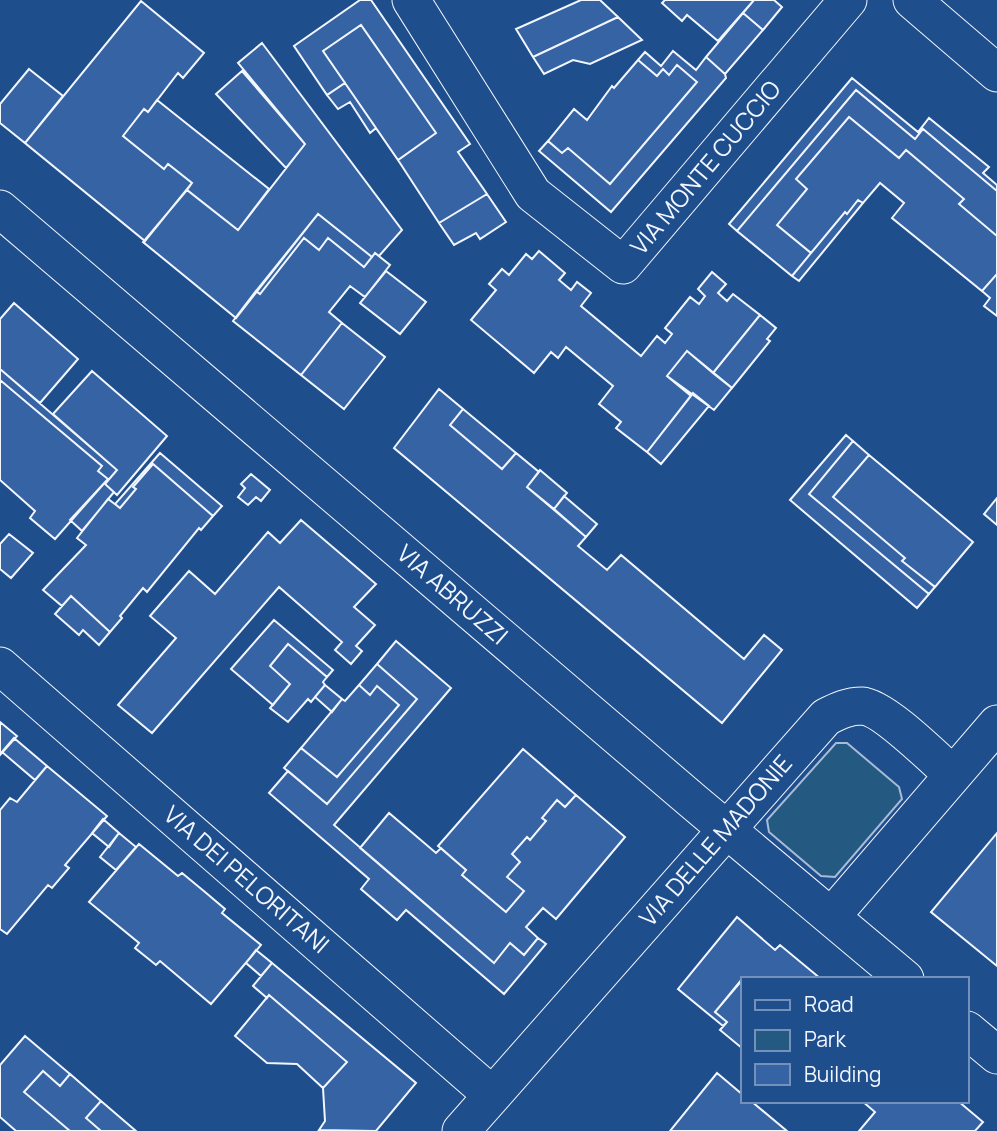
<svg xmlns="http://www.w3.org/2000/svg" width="997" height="1131" viewBox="0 0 997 1131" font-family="Manrope,sans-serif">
<rect width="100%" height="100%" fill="#1f4e8c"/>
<!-- green -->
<path fill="#245a82" stroke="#a8bbd7" stroke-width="2" d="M836,743H847L899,787L902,799L835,877L821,876L769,832L767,820Z"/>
<!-- building -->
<path fill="#3563a3" stroke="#f2f6ff" stroke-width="2" d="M360,0H371L470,144L458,152L487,194L439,223L398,160L436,133L361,25L323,51L345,83L327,95L294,46Z
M581,0H600L618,17L533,57L516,29Z
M665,0H754L718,41L687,15L682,21L662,3Z
M754,0H774L782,7L763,30L743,13Z
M141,1L204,53L183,78L178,73L148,112L144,109L123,136L164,169L168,164L192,183L145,241L25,143Z
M743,13L763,30L725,74L706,57Z
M618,17L642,40L590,64L573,60L544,74L533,57Z
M361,25L436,133L398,160L323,51Z
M262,43L402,230L379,256L375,253L372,257L318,214L236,318L143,242L187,190L238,230L305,144L238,63Z
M673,51L696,70L706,57L725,74L726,78L611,212L539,151L548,141L562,153L568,148L610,184L697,82L677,65L669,75L663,69L657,76L638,60L645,52L661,66Z
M638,60L657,76L663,69L669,75L677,65L697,82L610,184L568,148L562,153L548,141L574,109L587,120L612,86L614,88Z
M29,69L63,96L25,143L0,123V104Z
M242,71L305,144L286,168L216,94Z
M852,78L918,132L929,118L989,167L983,173L997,185V191L923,129L915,139L856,90L737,231L729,224Z
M345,83L376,128L370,133L350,102L338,109L327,95Z
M856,90L915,139L923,129L997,191V236L959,204L964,199L906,150L899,158L849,117L796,179L807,189L777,225L811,253L792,276L737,231Z
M157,100L269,189L238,230L187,190L192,183L168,164L164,169L123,136L144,109L148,112Z
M849,117L899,158L906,150L964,199L959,204L997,236V274L982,291L892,218L904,203L880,183L863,203L858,200L847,214L845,212L811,253L777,225L807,189L796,179Z
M487,194L506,222L480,239L476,233L454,245L439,223Z
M858,200L863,203L799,281L792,276L845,212L847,214Z
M318,214L372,257L364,267L328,238L319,250L304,238L260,294L256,291Z
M304,238L319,250L328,238L364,267L375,253L390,265L365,297L350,286L329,312L342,323L301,375L233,321L256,291L260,294Z
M539,251L565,273L559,280L571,290L577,282L591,293L581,306L641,356L657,336L665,343L672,334L665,328L690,297L699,304L705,296L698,289L712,272L726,284L718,293L727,301L733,294L760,315L713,373L687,351L667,376L691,396L647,452L616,428L621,422L599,404L613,386L566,347L558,358L551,352L534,373L471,320L496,290L489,284L502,269L509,275L526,254L532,259Z
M386,271L426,302L400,334L360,303Z
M997,274V316L984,306L990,298L982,291Z
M14,303L78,359L40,403L0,369V319Z
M760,315L776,328L767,339L770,341L732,388L713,373Z
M342,323L385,357L344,409L301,375Z
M687,351L732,388L714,410L667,376Z
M0,369L117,470L105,484L114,492L82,531L70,520L108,479L98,471L102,466L0,380Z
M92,371L167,436L117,495L105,484L117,470L53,414Z
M0,380L102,466L98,471L108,479L55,539L30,518L35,511L0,480Z
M439,389L463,409L450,425L502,469L516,453L539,472L527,487L586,537L578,546L607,570L621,555L744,659L764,635L782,650L722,723L394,448Z
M693,393L709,406L661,464L647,452Z
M463,409L516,453L502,469L450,425Z
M846,435L853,441L809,494L929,594L917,608L790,500Z
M853,441L869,455L833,497L905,558L902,561L935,587L929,594L809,494Z
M160,453L222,506L213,516L153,464L133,487L136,489L120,508L115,504Z
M869,455L973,542L935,587L902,561L905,558L833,497Z
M153,464L213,516L201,530L199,528L147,592L143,588L120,616L122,618L110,632L71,596L62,606L43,590L86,545L77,538L108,499L120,508L136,489L133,487Z
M540,470L567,493L554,509L527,487Z
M251,474L270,490L261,501L256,497L248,505L238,497L245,488L241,484Z
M564,496L597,524L586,537L554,509Z
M997,498V525L984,514Z
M301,520L376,584L354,607L375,625L356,646L362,651L351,664L335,650L342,642L279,587L152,733L118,705L176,638L150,616L189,571L215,594L268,532L280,543Z
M9,534L33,553L11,578L0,569V544Z
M71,596L110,632L99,645L83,630L79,635L55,614Z
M274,620L333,670L327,677L288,644L270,666L290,684L273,705L231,669Z
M396,641L451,688L334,825L494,963L510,943L524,955L538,938L546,944L504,994L406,910L397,920L361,889L369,879L269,793L288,771L327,804L417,699L377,664Z
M288,644L327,677L323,682L325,685L311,702L308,699L288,722L270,708L290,684L270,666Z
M377,664L417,699L327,804L284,768L301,748L337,777L399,705L377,686L370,695L359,685Z
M325,685L342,699L332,712L315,697Z
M359,685L370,695L377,686L399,705L337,777L301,748L342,699L345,701Z
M0,722L17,736L0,755Z
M14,738L47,766L35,780L2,752Z
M523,749L576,795L565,807L557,800L542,818L546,821L530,840L527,837L512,854L520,862L507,877L524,891L506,912L462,875L466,870L438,846Z
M47,766L107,816L65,865L69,868L52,888L48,885L7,934L0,929V810L10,798L17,802Z
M576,795L625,837L556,919L543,908L526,927L538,938L524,955L510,943L494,963L360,848L389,813L436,853L441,848L466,870L462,875L506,912L524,891L507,877L520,862L512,854L527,837L530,840L546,821L542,818L557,800L565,807Z
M103,819L119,833L109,847L92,833Z
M119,833L136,847L116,870L100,857Z
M997,833V966L931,912Z
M139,844L178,876L182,873L205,892L225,909L222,913L261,945L211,1004L160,961L156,965L135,948L139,943L89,902Z
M737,917L775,950L780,945L821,979H743L715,1012L727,1022L723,1026L678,989Z
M256,950L272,963L261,976L246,963Z
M272,963L416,1083L376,1131L319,1130L325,1121L323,1088L347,1062L269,995L267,998L253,986Z
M742,979L743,980V1049L720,1030L727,1022L715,1012Z
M269,995L347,1062L323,1088L297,1064L267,1063L235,1036Z
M25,1036L70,1074L60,1086L43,1071L24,1092L70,1131H16L0,1117V1065Z
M43,1071L60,1086L70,1074L101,1101L86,1118L101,1131H70L24,1092Z
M717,1073L743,1095V1101H751L787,1131H670Z
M101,1101L136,1131H101L86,1118Z
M862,1101H958L983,1122L975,1131H859L875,1112Z"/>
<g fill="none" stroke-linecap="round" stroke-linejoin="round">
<!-- street casing -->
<g stroke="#f2f6ff" stroke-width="39">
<path id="street" d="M411,0L533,194L623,265L848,0
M912,0L997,73
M0,209L694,802L905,979
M0,666L492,1095
M831,917L997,724
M967,1030L997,1055
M461,1131L826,717C838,711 848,706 862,706C883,707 935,759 953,775"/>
</g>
<!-- street -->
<use href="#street" stroke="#1f4e8c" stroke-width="37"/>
</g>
<g text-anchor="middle" stroke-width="5" stroke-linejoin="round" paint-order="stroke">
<!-- street labels -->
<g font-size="24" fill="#f2f6ff" stroke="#1f4e8c">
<text transform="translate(706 168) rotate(-50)" y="8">VIA MONTE CUCCIO</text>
<text transform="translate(452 595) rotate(41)" y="8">VIA ABRUZZI</text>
<text transform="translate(716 841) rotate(-49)" y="8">VIA DELLE MADONIE</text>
<text transform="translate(246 880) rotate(41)" y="8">VIA DEI PELORITANI</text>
</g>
</g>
<!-- legend -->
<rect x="741" y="977" width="228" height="126" fill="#1f4e8c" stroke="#7391ba" stroke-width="2"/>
<rect x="755" y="1000" width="35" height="10" fill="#1f4e8c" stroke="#7391ba" stroke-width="2"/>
<text x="804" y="1012" font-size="21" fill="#f2f6ff">Road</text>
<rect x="755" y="1030" width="35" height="21" fill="#245a82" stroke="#7391ba" stroke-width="2"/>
<text x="804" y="1047" font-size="21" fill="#f2f6ff">Park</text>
<rect x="755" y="1064" width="35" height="21" fill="#3563a3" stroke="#7391ba" stroke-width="2"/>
<text x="804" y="1082" font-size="21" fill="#f2f6ff">Building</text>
</svg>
